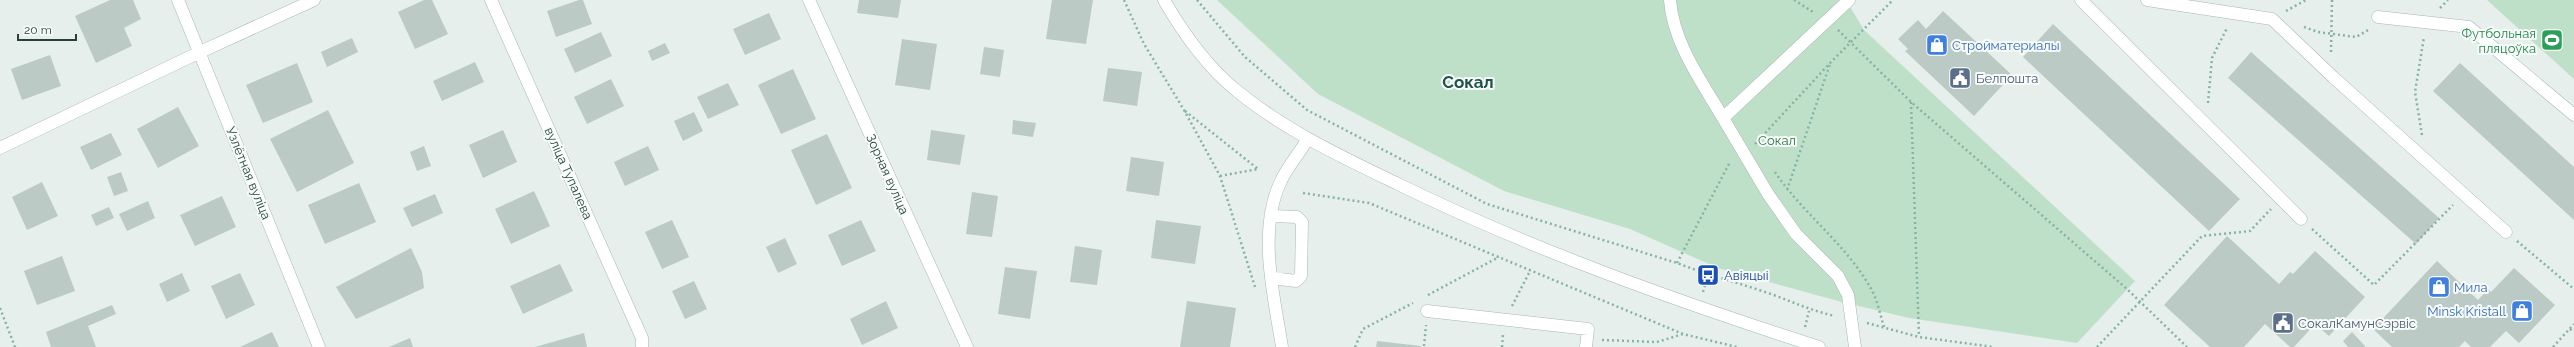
<svg xmlns="http://www.w3.org/2000/svg" width="2574" height="347" viewBox="0 0 2574 347" font-family="Raleway,sans-serif">
<rect width="100%" height="100%" fill="#e6efeb"/>
<!-- green -->
<path fill="#bfe0c8" d="M1217,0H1846L1864,30L2135,281L2077,343L1909,318L1838,301L1718,268L1630,229L1504,191L1318,94Z
M2487,0H2574V79Z"/>
<!-- building -->
<path fill="#bbcac4" d="M110,0H133L141,19L124,28L132,46L96,63L75,16Z
M424,0H432L448,34L415,49L398,12Z
M579,0H583L592,24L556,37L547,11Z
M859,0H901L898,18L857,13Z
M1052,0H1093L1086,44L1046,39Z
M1943,11L2012,75L1974,116L1905,51L1908,49L1898,39L1918,20L1926,29Z
M769,13L781,39L745,55L733,29Z
M2053,24L2240,199L2209,231L2023,57Z
M601,32L612,56L575,73L564,49Z
M352,38L358,52L327,67L321,52Z
M902,39L937,44L930,90L895,85Z
M665,43L670,53L652,61L648,51Z
M984,47L1004,50L1000,77L980,74Z
M2251,52L2439,218L2416,244L2228,78Z
M50,55L61,86L22,100L11,69Z
M475,62L484,82L442,101L433,81Z
M297,63L313,102L263,123L246,85Z
M2460,63L2574,167V220L2433,91Z
M1108,68L1142,72L1137,106L1103,101Z
M793,69L816,119L781,134L758,85Z
M611,79L624,106L587,124L574,97Z
M728,83L739,105L708,119L697,97Z
M178,107L199,146L158,168L137,129Z
M328,110L354,163L297,192L270,139Z
M694,112L703,131L683,141L674,121Z
M1013,120L1036,123L1033,137L1012,134Z
M503,130L517,162L483,178L469,145Z
M931,130L965,135L960,165L927,160Z
M111,133L122,155L91,170L80,147Z
M827,134L852,188L816,205L791,150Z
M424,146L431,166L417,171L410,152Z
M648,146L659,170L625,186L614,162Z
M1131,157L1164,162L1159,196L1126,191Z
M121,172L128,191L114,196L107,177Z
M42,182L58,216L27,230L12,197Z
M359,183L376,222L325,244L308,205Z
M534,191L550,226L511,244L495,209Z
M972,192L998,196L992,237L966,234Z
M435,194L443,213L412,227L403,208Z
M222,196L236,227L195,246L180,215Z
M148,201L155,218L127,231L119,214Z
M109,207L114,218L96,226L91,215Z
M672,220L689,257L662,269L645,232Z
M861,220L876,251L842,266L828,235Z
M1156,220L1201,226L1195,264L1151,258Z
M2227,236L2279,284L2290,272L2293,274L2315,251L2365,297L2329,336L2315,324L2294,347H2290L2265,324L2244,347H2210L2164,305Z
M785,238L797,264L778,273L766,247Z
M1075,246L1102,250L1097,285L1070,282Z
M411,248L422,272L424,288L356,319L336,287Z
M62,256L75,291L37,305L24,271Z
M2437,261L2478,300L2488,289L2491,292L2514,268L2555,305L2519,343L2506,331L2490,347H2471L2465,341L2459,347H2392L2373,329Z
M560,264L573,291L523,314L510,286Z
M1005,267L1037,271L1030,319L998,314Z
M182,273L190,291L167,302L159,284Z
M240,273L255,305L226,319L211,286Z
M694,281L707,309L685,319L672,291Z
M886,301L898,328L862,345L850,319Z
M1187,301L1236,308L1230,347H1180Z
M112,305L116,314L88,326L96,347H51L46,332Z
M272,332L279,347H240Z
M2352,332L2365,346V347H2348L2343,341Z
M584,333L587,347H535Z
M410,338L413,347H389Z
M1377,341L1421,346V347H1376Z"/>
<g fill="none" stroke-linecap="round" stroke-linejoin="round">
<!-- minor casing -->
<g stroke="#a8b8b2" stroke-width="13">
<path id="minor" d="M178,0L319,347
M491,0L642,338V347
M809,0L967,347
M1164,0C1183,33 1207,67 1237,91C1286,131 1342,157 1398,184C1533,250 1676,301 1819,347
M1670,0C1673,43 1702,82 1723,118
M1849,0L1723,118L1768,194L1796,234L1838,276L1848,295L1855,347
M2081,0L2301,219
M2147,0L2272,19L2333,77L2506,232
M2378,17L2469,27L2574,115
M0,148L198,53L314,0
M1272,278L1296,281L1301,276L1302,222L1297,217L1272,216
M1427,311L1588,329L1586,347
M1282,347C1274,296 1257,230 1281,181C1287,167 1299,154 1307,140"/>
</g>
<!-- path -->
<path stroke="#86b3a5" stroke-width="2.5" stroke-dasharray="2 3" stroke-linecap="butt" d="M1124,0L1144,44L1184,110L1220,176L1255,287
M1197,0L1245,57L1307,110L1487,204L1677,263C1708,275 1739,283 1771,294C1793,302 1812,311 1835,316
M1794,0L1813,12
M2440,8L2448,0
M2286,11L2306,0
M2304,27L2318,32L2356,37L2370,29
M1838,30L1911,102L2127,289L2187,347
M2331,52L2332,0
M1911,102L1919,337
M2208,103L2212,58L2227,28
M1185,111L1258,169
M2422,135L2415,92L2424,37
M1755,144L1831,62L1893,0
M1775,172C1803,214 1845,243 1870,287C1877,298 1880,314 1884,327
M1220,176L1258,169
M1787,190L1830,64
M1303,193L1369,203L1683,334L1737,347
M2312,229L2374,285L2453,205
M2517,241L2574,289
M1677,263L1730,162
M1703,292L1708,275
M1428,295L1499,257
M1512,306L1530,271
M0,308L15,347
M1867,323L1919,337L1994,347
M1805,327L1809,311
M2570,329L2574,332
M1602,340L1657,342L1683,334
M1424,346L1426,325
M1355,347L1363,329L1413,303
M1502,347L1503,335
M2097,347L2202,236L2250,231L2271,209
M2553,347L2574,324"/>
<!-- minor -->
<use href="#minor" stroke="#fff" stroke-width="12"/>
</g>
<!-- icons -->
<defs>
<g id="stadium-square" transform="scale(1.15)"><rect x="-9" y="-9" width="18" height="18" rx="4" fill="#2e9e5b" stroke="#f7fbf9"/><path d="M0-5a6.5 5 0 1 0 0 10a6.5 5 0 1 0 0-10ZM-3.5-1.8h7v3.6h-7Z" fill="#fff"/></g>
<g id="shop-square" transform="scale(1.15)"><rect x="-9" y="-9" width="18" height="18" rx="4" fill="#3f7fe0" stroke="#f7fbf9"/><path d="M-5-2.5h2.3a2.7 3.5 0 0 1 5.4 0H5L5.5 6h-11ZM-1.5-2.5h3a1.5 2.3 0 0 0-3 0Z" fill="#fff"/></g>
<g id="civic-square" transform="scale(1.15)"><rect x="-9" y="-9" width="18" height="18" rx="4" fill="#5c6f8a" stroke="#f7fbf9"/><path d="M-.6-6.5H3V-4.5H.6V-3L4-1V1h2V6H-6V1h2V-1L-.6-3ZM-1.2 2.5V6h2.4V2.5Z" fill="#fff"/></g>
<g id="bus-square" transform="scale(1.15)"><rect x="-9" y="-9" width="18" height="18" rx="4" fill="#1a4fb4" stroke="#f7fbf9"/><path d="M-5-6H5V4H4V6H2V4H-2V6H-4V4H-5ZM-3.5-4V0h7V-4ZM-3.5 1.2v1.5H-2V1.2ZM2 1.2v1.5H3.5V1.2Z" fill="#fff"/></g>
</defs>
<g fill-rule="evenodd">
<use href="#stadium-square" x="2552" y="40"/>
<use href="#shop-square" x="1937" y="45"/>
<use href="#civic-square" x="1960" y="78"/>
<use href="#bus-square" x="1708" y="275"/>
<use href="#shop-square" x="2439" y="287"/>
<use href="#shop-square" x="2522" y="311"/>
<use href="#civic-square" x="2283" y="323"/>
</g>
<g text-anchor="middle" stroke-width="4" stroke-linejoin="round" paint-order="stroke">
<!-- leisure labels -->
<g font-size="13" fill="#27864d" stroke="#f7fbf9" text-anchor="end">
<text x="2536" y="38">Футбольная<tspan x="2536" dy="15">пляцоўка</tspan></text>
</g>
<!-- shop labels -->
<g font-size="13" fill="#366cbe" stroke="#f7fbf9" text-anchor="start">
<text x="1952" y="50">Стройматериалы</text>
<text x="2454" y="292">Мила</text>
<text x="2506" y="316" text-anchor="end">Minsk Kristall</text>
</g>
<!-- service labels -->
<g font-size="13" fill="#4e5e75" stroke="#f7fbf9" text-anchor="start">
<text x="1976" y="83">Белпошта</text>
<text x="2298" y="328">СокалКамунСэрвіс</text>
</g>
<!-- park labels -->
<g font-size="13" fill="#2d7a4b" stroke="#f7fbf9">
<text x="1777" y="145">Сокал</text>
</g>
<!-- street labels -->
<g font-size="13" fill="#24423a" stroke="#f7fbf9">
<text transform="translate(249 173) rotate(68)" y="5">Узлётная вуліца</text>
<text transform="translate(569 173) rotate(66)" y="5">вуліца Тупалева</text>
<text transform="translate(888 174) rotate(66)" y="5">Зорная вуліца</text>
</g>
<!-- transit labels -->
<g font-size="13" fill="#164399" stroke="#f7fbf9" text-anchor="start">
<text x="1724" y="280">Авіяцыі</text>
</g>
<!-- district labels -->
<g font-size="17" font-weight="bold" fill="#1f5548" stroke="#f7fbf9">
<text x="1468" y="88">Сокал</text>
</g>
</g>
<!-- scale -->
<path d="M18 34v6h58v-6" fill="none" stroke="#24423a" stroke-width="2"/>
<text x="24" y="34" font-size="12" fill="#24423a" stroke="#f7fbf9" stroke-width="3" paint-order="stroke">20 m</text>
</svg>
